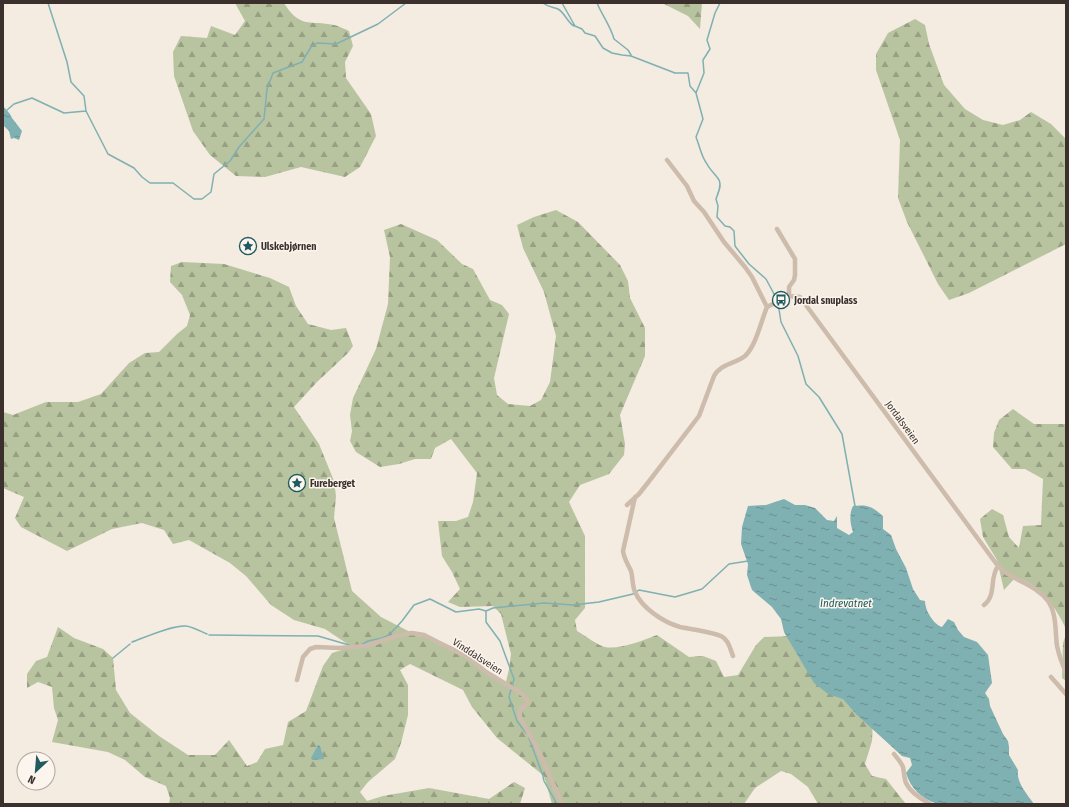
<svg xmlns="http://www.w3.org/2000/svg" width="1069" height="807" viewBox="0 0 1069 807" font-family="'Fira Sans Condensed',sans-serif">
<defs>
<pattern id="forest-firs" width="22" height="20" patternUnits="userSpaceOnUse"><rect width="22" height="20" fill="#b8c4a0"/><path d="M5 1l3.5 6h-7zM16 11l3.5 6h-7z" fill="#97a083"/></pattern>
<pattern id="water-ripples" width="26" height="14" patternUnits="userSpaceOnUse"><rect width="26" height="14" fill="#7fb0b2"/><path d="M2 4q2-2 4 0t4 0M15 11q2-2 4 0t4 0" fill="none" stroke="#699091"/></pattern>
</defs>
<rect width="100%" height="100%" fill="#f4ebe1"/>
<!-- forest -->
<path fill="url(#forest-firs)" d="M235,3H284C300,29 310,20 334,25C339,26 344,29 349,31L353,46L345,62L346,78L371,114L376,136L360,167L345,177L301,167L265,177L236,176L210,155L193,131L174,76L173,52L181,36L207,38L211,26L235,35L245,21Z
M662,3H702L700,29L688,16Z
M915,19L925,25L929,44L944,85L965,109L983,120L1003,125L1020,120L1031,112L1051,124L1066,139V244L969,293L949,300L938,284L907,222L898,198L900,140L876,70V54L888,33Z
M556,210L578,222L620,265L628,281L630,298L645,328V356L620,415L625,444L624,455L609,474L580,485L569,502L585,536V608L575,620L577,631C584,635 599,646 605,647C619,650 644,640 657,635L689,657L703,656L716,661L724,677L738,675L756,645L764,637L793,636L873,719L872,741L865,764L872,776L886,779L906,804H818L808,787L791,774L781,771L755,788L744,804H552L544,776L497,738L472,707L463,690L410,664L400,670L408,685V715L401,743L395,759L368,782L360,792L367,801L383,796L429,788L489,799L514,782L525,788L520,804H169L170,798L166,786L145,777L125,760L108,752L52,742L58,720L54,708L52,687L38,682L27,688V674L36,661L47,657L58,627L74,638L103,649L113,658L116,690L130,713L159,736L188,755H215L229,740L247,766L257,762L265,749L283,745L288,722L306,711L323,666L332,653L352,647L325,629L294,620L271,605L246,576L230,563L189,540L173,544L164,530L142,523L112,529L67,551L21,527L15,518L24,497L3,488V412L13,415L46,402H78L101,394L129,363L145,353L159,352L177,334L187,326L190,315L182,295L170,282L171,266L182,262L224,264L270,278L289,287L296,306L308,324L331,330L346,328L353,346L348,353L317,382L294,407L319,444L334,481L336,496L334,518L352,591L381,617L418,636L433,638L455,648L475,661L505,686L509,669L511,654L501,614L493,606L460,607L448,602L460,589L452,572L442,556L438,521H456L468,517L473,502L477,473L451,439L435,448L431,459H415L399,464L380,467L356,452L350,441L352,431L350,415L353,398L376,349L388,304L390,257L384,230L401,224L437,240L462,264L473,269L490,300L502,305L509,314L494,378L497,395L508,404L530,406L541,400L550,382L556,336L544,292L523,248L517,225L534,217Z
M1013,409L1034,424H1066V629C1059,613 1046,594 1031,584C1026,581 1021,579 1016,577L1004,590L997,560L983,537L980,519L992,509L1003,515L1009,537L1019,548L1023,526L1041,525L1043,479L1025,469H1012L993,447L994,433L999,420Z
M1066,634V681L1062,678L1063,643Z"/>
<!-- water -->
<path fill="url(#water-ripples)" d="M3,106L10,114L12,118L22,131L19,140L14,138L11,139L9,131L3,125Z
M784,499L795,505H805L815,508L827,520L834,521L837,516V528L849,535L853,532C850,523 849,514 853,506C869,504 872,507 883,516V529L891,535L896,549L906,568L913,589L920,600L925,601C925,610 933,624 942,627L948,619L954,622L958,630L964,637L977,642L988,655L992,683L985,693L989,699L990,706L1003,734L1008,741L1009,747V755L1018,770C1016,782 1027,794 1034,804H937C921,798 911,789 906,773L912,765L910,758L902,756L856,714L843,699L828,694L814,683L784,632L781,619L772,607L752,590L747,575L748,564L741,544L742,527L748,506L766,505Z
M318,745L320,746L324,759L312,760L311,758Z"/>
<g fill="none" stroke-linecap="round" stroke-linejoin="round">
<!-- stream -->
<path stroke="#7fb0b2" stroke-width="1.5" d="M48,3L67,62L71,82L84,96L86,111
M543,3C548,7 553,7 558,9C565,13 567,22 574,26
M562,3L575,26L582,29L585,33L595,36L603,48L612,53L622,55L631,56L675,73H688L690,86L696,93
M597,3C602,15 611,27 614,39L628,50L631,55
M720,3L715,13L707,40L710,49L703,60L704,73L696,93L703,119L696,137C700,147 701,156 707,164C710,170 716,175 719,180C722,186 718,193 716,199L718,206L717,217L725,226L730,227L734,231L735,246L749,264L766,279L773,292L778,303L781,322L798,356L806,384L819,397L842,434L855,506
M7,110L14,104L32,98L64,113L86,111L108,154L134,168L142,177L150,183H173L194,199H202L211,192L214,174L230,161L239,147L264,119L267,89L273,73L302,62L311,47L317,43L336,44L378,24L406,3
M209,635L318,636L349,645
M132,642C146,637 172,625 186,626C193,627 200,631 207,634
M361,645L368,641L382,638L389,635L402,621L414,605L430,599L456,612L479,609L486,611
M113,658L130,644
M526,733L517,721L509,697L514,679L500,641L486,622V611L493,608L544,603L573,605L599,602L633,594L639,590L675,597L702,589L729,564L748,561
M529,738L543,776L544,781L557,804"/>
<!-- street -->
<path stroke="#cdbbac" stroke-width="4.5" d="M667,160L687,186L694,201L704,212L724,242L745,267L752,277L767,307
M777,229L795,259V275L794,280L789,287V296
M635,497L623,551C624,559 628,564 631,571C633,578 632,585 635,592C642,608 663,622 680,627C690,629 712,632 721,636C729,640 730,649 733,656
M627,505L639,494L650,480L699,416L714,376C720,364 735,364 745,356C756,346 761,321 767,307L788,296L800,297L998,566C1012,581 1036,584 1048,601C1057,614 1055,632 1057,646C1059,655 1062,664 1066,672
M984,605C997,595 989,578 998,566
M1051,677L1066,694
M297,680L303,657L310,649L316,647L339,648L366,646L393,637L412,633L424,635L469,658L486,672L521,693L526,698L528,703L520,710V717L541,756L562,804
M894,754C897,758 901,762 903,767C904,772 904,778 906,783C910,792 921,799 930,804"/>
</g>
<!-- icons -->
<defs>
<g id="sight-ring" transform="scale(0.9)"><circle r="9.5" fill="#fbf5ee" stroke="#1f5a5e" stroke-width="1.5"/><path d="M0-6L1.8-2.2L6-1.7L2.9 1.2L3.7 5.4L0 3.3L-3.7 5.4L-2.9 1.2L-6-1.7L-1.8-2.2Z" fill="#1f5a5e"/></g>
<g id="bus-ring" transform="scale(0.9)"><circle r="9.5" fill="#fbf5ee" stroke="#1f5a5e" stroke-width="1.5"/><path d="M-5-6H5V4H4V6H2V4H-2V6H-4V4H-5ZM-3.5-4V0h7V-4ZM-3.5 1.2v1.5H-2V1.2ZM2 1.2v1.5H3.5V1.2Z" fill="#1f5a5e"/></g>
</defs>
<g fill-rule="evenodd">
<use href="#sight-ring" x="248" y="246"/>
<use href="#bus-ring" x="781" y="300"/>
<use href="#sight-ring" x="297" y="483"/>
</g>
<g text-anchor="middle" stroke-width="3" stroke-linejoin="round" paint-order="stroke">
<!-- poi labels -->
<g font-size="10" font-weight="bold" fill="#3b302b" stroke="#fbf5ee" text-anchor="start">
<text x="261" y="250">Ulskebjørnen</text>
<text x="794" y="304">Jordal snuplass</text>
<text x="310" y="487">Fureberget</text>
</g>
<!-- street labels -->
<g font-size="10" fill="#3b302b" stroke="#fbf5ee">
<text transform="translate(903 422) rotate(54)" y="4">Jordalsveien</text>
<text transform="translate(478 656) rotate(33)" y="4">Vinddalsveien</text>
</g>
<!-- water labels -->
<g font-size="11" font-style="italic" fill="#1f5a5e" stroke="#fbf5ee">
<text x="846" y="607">Indrevatnet</text>
</g>
</g>
<!-- border -->
<rect width="1069" height="807" fill="none" stroke="#3b302b" stroke-width="8"/>
<!-- north arrow -->
<g transform="translate(36 771) rotate(206)"><circle r="19" fill="#fbf5ee" stroke="#aea6a0"/>
<path d="M0-3L7 15L0 10L-7 15Z" fill="#1f5a5e"/>
<text y="-6" font-size="11" font-weight="bold" text-anchor="middle" fill="#3b302b">N</text>
</g>
</svg>
